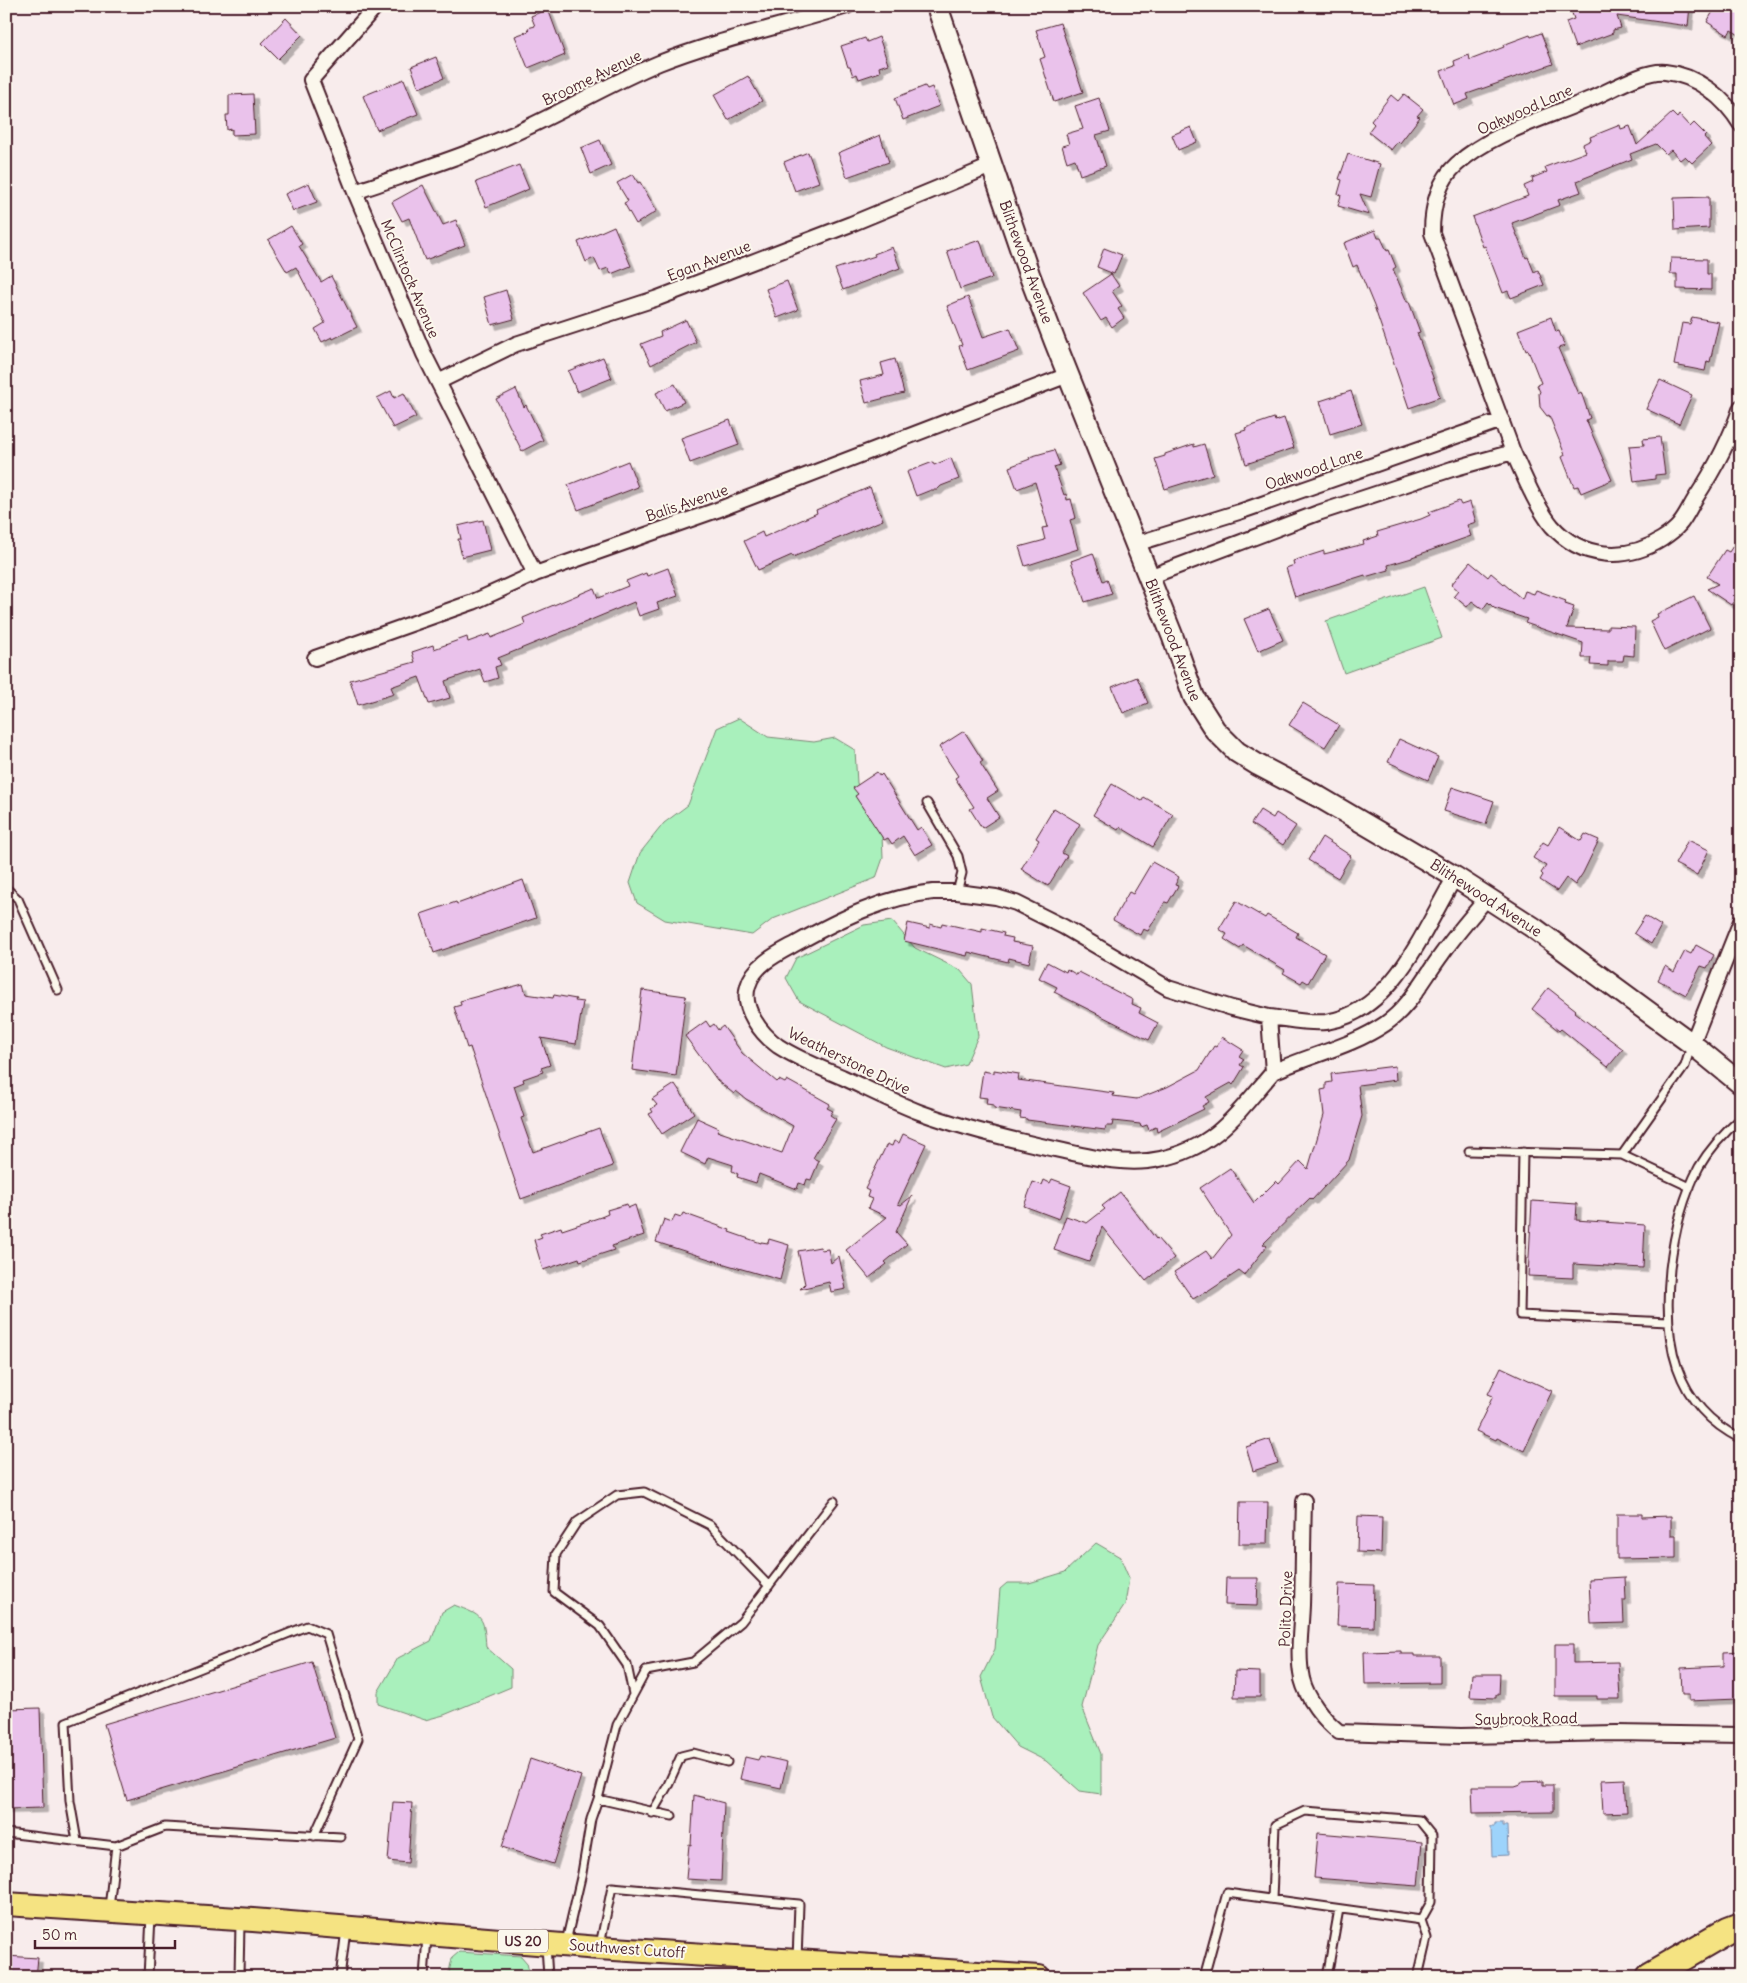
<svg xmlns="http://www.w3.org/2000/svg" width="1747" height="1983" viewBox="0 0 1747 1983" font-family="Delius,sans-serif">
<defs>
<filter id="shadow"><feDropShadow dx="4.5" dy="4.5" stdDeviation="0" flood-color="#0004"/></filter>
</defs>
<rect width="100%" height="100%" fill="#f8ecec"/>
<filter id="ink" filterUnits="userSpaceOnUse"><feTurbulence type="fractalNoise" baseFrequency=".02" numOctaves="2"/><feDisplacementMap in="SourceGraphic" scale="10" xChannelSelector="R" yChannelSelector="G"/><feConvolveMatrix kernelMatrix="1 2 1 2 8 2 1 2 1" color-interpolation-filters="sRGB"/></filter>
<g filter="url(#ink)">
<!-- green -->
<path fill="#a9f0bc" stroke="#7a8874" d="M1424,587L1442,638L1344,673L1326,621Z
M739,718L768,737L814,742L835,738L855,750L857,783L882,836L883,858L876,878L773,919L752,935L665,920L637,903L630,883L640,853L664,823L688,805L717,728Z
M892,921L915,948L960,970L972,984L978,1036L966,1064L946,1069L886,1047L799,1001L786,978L796,958L864,925Z
M1096,1543L1120,1557L1129,1578L1125,1605L1098,1645L1082,1707L1101,1754V1794L1080,1791L1046,1761L1018,1747L992,1717L981,1677L995,1649L1000,1589L1007,1583H1029L1065,1572Z
M454,1605C483,1616 484,1616 486,1647L511,1669V1687L444,1715L425,1720L378,1704V1692L398,1658L431,1641L442,1612Z
M459,1952L521,1956L527,1963L530,1977H448L452,1958Z"/>
<!-- water -->
<path fill="#9dd3fb" stroke="#7c8ba8" d="M1495,1823H1503V1826H1507L1508,1855L1492,1856L1491,1827H1495Z"/>
<!-- building -->
<path fill="#eac2eb" stroke="#4a1f2b" filter="url(#shadow)" d="M1582,6H1690L1688,26L1617,16L1621,28L1613,30V33L1575,47L1566,22L1574,19L1571,10Z
M1716,6H1741V36L1731,30L1728,35L1707,22Z
M548,9L565,55L546,63L545,61L528,68L515,36L529,31L528,28L535,26L531,16Z
M286,18L302,35L278,59L262,43Z
M1060,23L1083,92L1054,102L1040,59L1045,57L1036,30Z
M1541,33L1553,64L1467,94L1469,99L1454,105L1441,71L1455,66L1454,61L1469,55L1470,60L1504,47L1503,45L1530,35L1531,37Z
M879,37L888,64L879,67L880,72L859,79L857,74L853,76L850,67H848L841,46L865,38L867,42Z
M436,57L444,78L419,88L411,67Z
M748,76L762,101L728,120L714,95Z
M404,79L418,114L377,130L363,96Z
M925,86L927,89L932,87L939,106L903,120L895,98Z
M253,94L255,134L232,135V129L227,130L226,115H229V95Z
M1404,94L1423,109L1417,116L1420,117L1400,143L1398,141L1391,150L1368,132L1374,124L1371,121L1391,95L1398,101Z
M1099,98L1110,131L1096,135L1106,166L1080,175L1075,159L1067,162L1062,146L1069,144L1066,134L1083,129L1075,106Z
M1672,113L1677,118L1679,115L1690,127L1694,123L1706,135L1704,137L1711,145L1692,163L1685,156L1680,160L1671,150L1666,154L1656,144L1630,154L1632,159L1577,181L1581,192L1558,200L1560,205L1512,223L1526,258L1528,257L1534,272L1538,270L1544,285L1511,298L1508,291L1503,293L1485,246L1483,247L1472,217L1528,196L1524,186L1533,182L1532,178L1547,172L1545,167L1586,152L1583,144L1591,140L1590,137L1620,125L1621,129L1630,126L1637,145Z
M1191,127L1197,142L1178,150L1172,135Z
M880,135L889,162L847,177L838,153Z
M600,140L611,165L591,174L581,148Z
M808,152L819,182L795,191L784,162Z
M1348,154L1380,164L1371,197L1360,194L1369,215L1338,206L1341,195L1338,194L1342,180L1339,179Z
M519,165L529,189L486,207L476,182Z
M633,174L638,183L640,182L657,211L636,224L624,203L628,201L617,183Z
M309,183L317,202L293,211L285,194Z
M423,185L443,225L456,220L465,245L425,260L409,218L402,221L392,202Z
M1709,197V228L1675,230L1674,198Z
M291,226L302,244L299,246L321,282L331,276L357,327L333,339L332,337L322,342L315,329L325,323L296,267L287,272L268,240Z
M614,226L631,266L611,274L608,268L600,271L594,258L586,262L578,242Z
M1375,230L1378,238H1381L1387,251L1389,250L1396,267L1393,269L1407,302H1409L1420,332L1417,333L1440,397L1409,408L1374,306L1357,265L1353,267L1344,243Z
M980,240L992,278L960,289L947,251Z
M892,247L900,268L843,290L835,269L875,256L874,254Z
M1104,248L1122,255L1114,274L1097,267Z
M1671,258L1707,259V274H1711V290L1677,289V274H1670Z
M1111,274L1119,286L1112,291L1122,306L1118,309L1124,318L1112,327L1106,318L1101,321L1083,293Z
M787,281L798,310L777,318L766,289Z
M506,290L514,319L492,325L484,297Z
M968,297L983,337L1010,328L1019,351L968,370L959,346L962,345L947,306Z
M1551,317L1556,332L1559,331L1565,346L1558,348L1578,394L1581,392L1590,418L1586,420L1612,480L1581,493L1578,486L1574,487L1562,457L1565,455L1549,415L1547,416L1540,407L1539,393L1540,392L1537,385L1541,383L1528,350L1526,351L1518,330Z
M1692,317L1719,322L1710,362L1707,361L1705,371L1674,365L1682,323L1690,324Z
M686,320L696,342L651,365L641,344L661,336L660,332Z
M603,357L612,378L577,392L568,371Z
M895,359L904,393L866,403L860,381L884,375L881,363Z
M1660,380L1692,395L1679,424L1646,409Z
M675,384L684,402L665,411L656,393Z
M516,389L524,407L526,405L543,440L522,451L496,399Z
M391,391L394,398L404,393L416,417L393,428L377,398Z
M1351,391L1362,424L1330,434L1320,401Z
M1274,418L1275,421L1284,418L1294,448L1246,464L1236,433L1246,430L1245,428Z
M730,420L739,445L690,463L681,438Z
M1660,437L1665,474L1655,475V479L1634,482L1629,446L1644,445L1643,439Z
M1194,444V447L1204,444L1213,474L1165,489L1155,459L1165,456V454Z
M1054,450L1060,465L1054,467L1064,495L1066,494L1067,500L1071,499L1076,518L1070,520L1078,549L1025,566L1019,547L1045,540L1042,528L1048,527L1035,482L1017,489L1009,467L1030,459L1029,457Z
M951,458L959,479L941,486L937,490H931L916,496L907,472L933,462L934,465Z
M628,461L638,487L578,510L568,485Z
M870,487L883,520L793,557L792,555L758,570L744,541L762,532L764,537L817,513L816,510Z
M1459,501L1461,505L1470,502L1476,522L1467,525L1471,536L1412,557V558L1388,565L1389,570L1365,577V575L1295,597L1286,568L1294,565L1293,561L1324,551V554L1364,544L1363,541L1378,536L1377,532L1421,519L1430,515L1429,512Z
M483,520L490,550L462,557L458,539H461L458,526Z
M1741,534V591L1731,605L1707,589L1718,584L1707,577L1725,550L1729,552Z
M1093,553L1103,581L1107,579L1112,594L1085,602L1071,561Z
M1470,562L1488,577L1491,573L1522,599L1525,591L1534,594L1536,590L1566,601L1565,604L1574,607L1567,628L1608,629V626L1635,627L1634,656L1624,655L1623,661H1608V666L1590,665L1591,658H1582L1583,643L1525,623L1527,619L1494,608L1488,602L1483,609L1472,601L1467,607L1454,596L1458,591L1451,585Z
M668,568L678,596L657,603L659,609L639,616L634,602L562,632L498,658L501,665L495,667L498,678L485,682L480,669L445,681L450,698L429,704L419,677L391,687L394,694L358,705L350,680L415,662L412,652L433,645L434,649L467,637L468,642L490,634L491,638L525,624L523,618L594,588L598,598L628,586L626,581L646,573L647,576Z
M1694,596L1710,628L1664,651L1650,621L1658,617L1657,614Z
M1269,609L1283,640L1258,651L1244,619Z
M1137,677L1148,703L1123,713L1112,687Z
M1303,703L1339,725L1325,747L1289,725Z
M964,731L983,761L980,763L998,791L987,798L999,817L982,828L970,809L974,807L955,778L958,776L939,747Z
M1399,739L1438,757L1428,780L1388,762Z
M877,772L880,776L882,774L917,830L921,827L932,845L915,855L903,836L892,844L888,838L884,840L855,796L858,794L853,788Z
M1112,784L1142,801L1144,797L1173,814L1153,847L1120,827L1118,830L1093,815Z
M1452,787L1494,801L1486,824L1444,811Z
M1054,808L1080,824L1062,853L1067,856L1048,886L1021,869L1039,840L1036,838Z
M1260,810L1273,818L1276,813L1296,826L1283,845L1251,824Z
M1559,827L1581,841L1585,834L1599,840L1583,873L1575,885L1566,878L1557,891L1540,880L1543,875L1541,873L1546,866L1533,858L1543,842L1548,845Z
M1322,837L1351,856L1338,878L1308,860Z
M1688,840L1709,850L1697,875L1675,864Z
M1152,862L1179,877L1175,885L1178,886L1168,903L1165,902L1148,931L1143,929L1140,935L1113,920L1129,892L1133,894Z
M523,880L536,918L434,953L421,914L456,902L457,904Z
M1236,901L1265,918L1267,915L1298,933L1296,937L1325,954L1308,983L1303,980L1301,983L1283,973L1285,970L1243,945L1240,949L1224,939L1227,934L1219,929Z
M1645,916L1661,926L1651,944L1634,933Z
M908,923L930,928V924L941,927L942,923L982,932V928L1004,933L1003,936L1013,938L1012,942L1033,946L1029,963L1009,958L1008,962L968,952L967,956L904,941Z
M1696,945L1714,955L1707,968L1701,966L1686,995L1658,980L1665,966L1674,972L1685,951L1691,954Z
M1047,962L1066,972L1067,969L1077,975L1079,972L1133,1000L1132,1004L1141,1008L1139,1013L1158,1023L1149,1040L1054,992L1057,987L1039,978Z
M523,984L526,994L553,998L554,995L576,999L575,1001L583,1002L576,1044L541,1038L550,1065L541,1068L543,1072L523,1079L524,1082L514,1086L524,1117L521,1118L533,1152L599,1128L613,1166L521,1199L470,1047L467,1048L454,1007L461,1005L460,1001Z
M1548,988L1576,1010L1574,1012L1623,1049L1608,1067L1561,1029L1559,1031L1532,1009Z
M642,990L686,996L676,1076L632,1070Z
M706,1021L710,1027L714,1024L718,1030L723,1026L742,1053L777,1082L779,1080L785,1083L787,1080L830,1104L827,1108L833,1111L830,1115L836,1119L813,1158L819,1161L811,1180L807,1179L805,1185L799,1183L797,1189L759,1174L756,1183L737,1177L738,1174L732,1171L733,1165L708,1157L705,1164L680,1152L697,1118L719,1128L717,1131L782,1153L793,1126L746,1099L736,1091L734,1094L717,1080L685,1036Z
M1222,1037L1243,1050L1239,1056L1244,1059L1240,1065L1244,1067L1233,1085L1231,1083L1206,1097L1209,1102L1202,1106L1204,1109L1157,1132L1156,1127L1149,1130L1147,1125L1141,1127L1140,1124L1113,1121L1112,1126H1106L1105,1130L1027,1120V1119L1020,1118L1021,1112L994,1108V1105L986,1104L987,1098L979,1097L983,1071L994,1073V1070L1019,1074L1018,1080L1114,1093L1113,1096L1137,1099L1167,1087L1199,1070L1214,1046L1216,1047Z
M1395,1066L1396,1080L1358,1085L1362,1116L1349,1160L1312,1200L1310,1198L1263,1244L1267,1246L1244,1275L1239,1271L1206,1293L1205,1292L1193,1299L1174,1272L1206,1251L1212,1259L1231,1235L1200,1188L1230,1168L1254,1203L1276,1181L1279,1184L1300,1161L1308,1169L1324,1115L1321,1090L1326,1089V1083L1332,1082L1331,1074Z
M675,1084L694,1113L662,1134L649,1114L653,1112L651,1109L657,1105L652,1099Z
M903,1134L926,1144L898,1204L901,1205L912,1196L896,1232L907,1244L885,1262L887,1264L869,1278L846,1250L887,1217L868,1208L872,1199L867,1197L869,1191L865,1189L887,1144L892,1146L894,1141L899,1143Z
M1052,1179L1071,1186L1059,1219L1024,1206L1033,1182L1042,1185L1044,1180L1050,1183Z
M1120,1192L1156,1239L1157,1238L1174,1258L1146,1281L1102,1227L1089,1262L1054,1250L1066,1216L1087,1223L1105,1209L1102,1206Z
M1532,1201L1577,1204L1576,1220L1645,1225L1643,1268L1573,1264V1278L1528,1276Z
M627,1204L628,1208L635,1205L644,1235L612,1246L614,1250L580,1261L579,1258L543,1270L534,1240L542,1237L540,1234L561,1227L562,1230L601,1217L608,1214L607,1210Z
M683,1213L730,1230L729,1232L761,1243V1242L768,1243L769,1239L789,1245L780,1280L728,1265L656,1242L664,1219L672,1222L675,1215L681,1217Z
M820,1247L821,1250L828,1249L831,1263L839,1256L846,1289L831,1292L829,1282L800,1289L805,1284L798,1251Z
M1501,1367L1552,1391L1524,1451L1497,1438L1496,1440L1476,1431L1493,1396L1488,1394Z
M1270,1439L1278,1463L1253,1471L1246,1447Z
M1240,1502H1268L1267,1544H1239Z
M1617,1514H1642V1517L1671,1516V1535H1676V1558L1617,1559Z
M1358,1516L1382,1517L1381,1553L1357,1552Z
M1625,1577L1626,1600H1623L1624,1623L1591,1624L1589,1579Z
M1226,1578H1258L1257,1606L1225,1605Z
M1339,1584L1374,1585L1373,1627L1337,1626Z
M1555,1644H1573V1663L1618,1662L1620,1699H1597V1696H1555Z
M1401,1651V1654H1414V1656H1440V1683L1365,1684L1364,1652Z
M1741,1651V1694H1737V1699L1689,1701V1695H1682L1681,1668L1723,1666V1652Z
M312,1662L335,1738L127,1800L104,1724Z
M1235,1671L1260,1672V1697H1234Z
M1472,1674H1500L1499,1695H1496V1698L1470,1697Z
M40,1708L43,1808L6,1809V1787H8L6,1709Z
M760,1756L787,1762L781,1788L740,1779L745,1757L758,1760Z
M530,1759L581,1776L553,1864L502,1847Z
M1625,1779L1627,1812L1603,1813L1601,1780Z
M1543,1781V1785H1553V1812L1473,1813L1472,1786H1515L1521,1784V1782Z
M694,1795L724,1803L721,1881L686,1879L689,1844L691,1845Z
M393,1802L412,1803L408,1863L388,1861Z
M1318,1833L1422,1842L1418,1886L1314,1878Z
M6,1956L38,1958L36,1977H6Z"/>
<g fill="none" stroke-linecap="round" stroke-linejoin="round">
<!-- lane casing -->
<g stroke="#4a1f2b" stroke-width="11">
<path id="lane" d="M927,803L958,856L962,873L957,892
M6,888L18,899L58,990
M1741,1118C1724,1133 1710,1148 1699,1167C1682,1199 1674,1234 1670,1269C1663,1339 1673,1405 1741,1439
M1469,1151L1622,1155
M1523,1152L1520,1315L1668,1322
M1690,1187L1622,1155L1685,1066L1691,1046
M633,1694L627,1665L600,1626L554,1592L556,1554L577,1522L617,1495L644,1492L710,1525L769,1586
M598,1799L617,1725L646,1671L693,1662L741,1622L834,1501
M652,1813L667,1787L681,1756L693,1753L727,1762
M6,1833L116,1846L165,1827L341,1837
M77,1841L70,1801L66,1722L307,1626L326,1634L358,1739L314,1836
M1272,1899L1275,1825L1305,1811L1419,1820L1432,1836L1431,1902L1421,1920
M109,1908L116,1846
M566,1942L582,1873L591,1819L598,1799L672,1816
M600,1945L612,1887L799,1904L797,1960L794,1977
M546,1946L548,1977
M148,1977L151,1916
M239,1977L240,1922
M340,1977L346,1930
M424,1977L427,1937
M1204,1977L1227,1893L1421,1920L1427,1938L1418,1977
M1327,1977L1339,1909"/>
</g>
<!-- street casing -->
<g stroke="#4a1f2b" stroke-width="18">
<path id="street" d="M376,6L311,80L355,192L424,354L535,574
M1741,125C1725,98 1697,75 1665,72C1644,70 1610,91 1590,99C1547,118 1494,131 1457,164C1438,181 1432,208 1432,233L1513,452C1523,474 1537,508 1552,526C1581,559 1626,562 1662,539C1668,535 1675,530 1679,525C1686,517 1690,507 1695,499C1714,470 1730,440 1741,407
M355,192C412,172 472,154 526,128C571,107 613,82 659,63C720,39 784,26 847,6
M438,382L516,344L658,298L851,224L991,166
M1135,544L1239,512L1502,420
M1149,577L1318,513L1452,469L1513,452
M315,658L473,602L535,574L717,510L1068,375
M933,892H957L996,897L1016,903L1064,927L1168,988L1232,1008L1269,1017L1273,1072C1239,1111 1216,1148 1160,1159C1129,1166 1095,1158 1064,1151C1016,1141 966,1129 919,1112C893,1102 868,1089 842,1077C821,1068 798,1059 778,1046C761,1034 741,1008 748,986C754,964 779,953 797,943C840,919 884,897 933,892Z
M1269,1017C1287,1019 1308,1024 1326,1022C1394,1012 1424,928 1455,877
M1692,1044L1741,921
M1273,1072C1310,1055 1351,1047 1385,1024C1410,1007 1424,978 1442,954C1456,934 1472,916 1487,898
M1304,1501C1303,1536 1303,1571 1302,1605C1301,1629 1297,1655 1302,1679C1307,1699 1323,1719 1339,1732L1461,1736L1616,1733L1741,1735"/>
</g>
<!-- secondary casing -->
<g stroke="#4a1f2b" stroke-width="24">
<path id="secondary" d="M937,6L1029,274L1055,342L1172,635L1194,697L1215,730L1237,752L1258,765L1319,797L1455,877L1534,928L1692,1044L1741,1084"/>
</g>
<!-- primary casing -->
<g stroke="#4a1f2b" stroke-width="26">
<path id="primary" d="M6,1904L253,1920L599,1948L1039,1977"/>
</g>
<!-- highway casing -->
<g stroke="#4a1f2b" stroke-width="30">
<path id="highway" d="M1649,1977L1728,1931L1741,1926"/>
</g>
<!-- lane -->
<use href="#lane" stroke="#fbf7ec" stroke-width="7"/>
<!-- street -->
<use href="#street" stroke="#fbf7ec" stroke-width="14"/>
<!-- secondary -->
<use href="#secondary" stroke="#fbf7ec" stroke-width="20"/>
<!-- primary -->
<use href="#primary" stroke="#f5e382" stroke-width="22"/>
<!-- highway -->
<use href="#highway" stroke="#f5e382" stroke-width="26"/>
</g>
</g>
<g text-anchor="middle" stroke-width="4" stroke-linejoin="round" paint-order="stroke">
<!-- shield labels -->
<rect fill="#fbf7ec" stroke="#7f6065" stroke-width="1" x="498" y="1929.5" width="50" height="23" rx="4"/>
<g font-size="14" font-weight="bold" fill="#4a1f2b">
<text x="523" y="1946">US 20</text>
</g>
<!-- street labels -->
<g font-size="15" fill="#4a1f2b" stroke="#fbf7ec">
<text transform="translate(592 78) rotate(-26)" y="5">Broome Avenue</text>
<text transform="translate(1525 110) rotate(-24)" y="5">Oakwood Lane</text>
<text transform="translate(709 261) rotate(-21)" y="5">Egan Avenue</text>
<text transform="translate(1026 262) rotate(70)" y="5">Blithewood Avenue</text>
<text transform="translate(410 279) rotate(67)" y="5">McClintock Avenue</text>
<text transform="translate(1314 469) rotate(-19)" y="5">Oakwood Lane</text>
<text transform="translate(687 503) rotate(-19)" y="5">Balis Avenue</text>
<text transform="translate(1173 640) rotate(69)" y="5">Blithewood Avenue</text>
<text transform="translate(1486 898) rotate(33)" y="5">Blithewood Avenue</text>
<text transform="translate(849 1061) rotate(26)" y="5">Weatherstone Drive</text>
<text transform="translate(1286 1609) rotate(-88)" y="5">Polito Drive</text>
<text transform="translate(1526 1719) rotate(-1)" y="5">Saybrook Road</text>
<text transform="translate(627 1949) rotate(4)" y="5">Southwest Cutoff</text>
</g>
</g>
<!-- margin -->
<rect width="1747" height="1983" fill="none" stroke="#fbf7ec" stroke-width="25"/>
<rect x="12" y="12" width="1722" height="1958" fill="none" stroke="#4a1f2b" stroke-width="2" filter="url(#ink)"/>
<!-- scale -->
<path d="M35 1940v8h140v-8" fill="none" stroke="#4a1f2b" stroke-width="2.5"/>
<text x="42" y="1940" font-size="15" fill="#4a1f2b" stroke="#fbf7ec" stroke-width="4" paint-order="stroke">50 m</text>
</svg>
